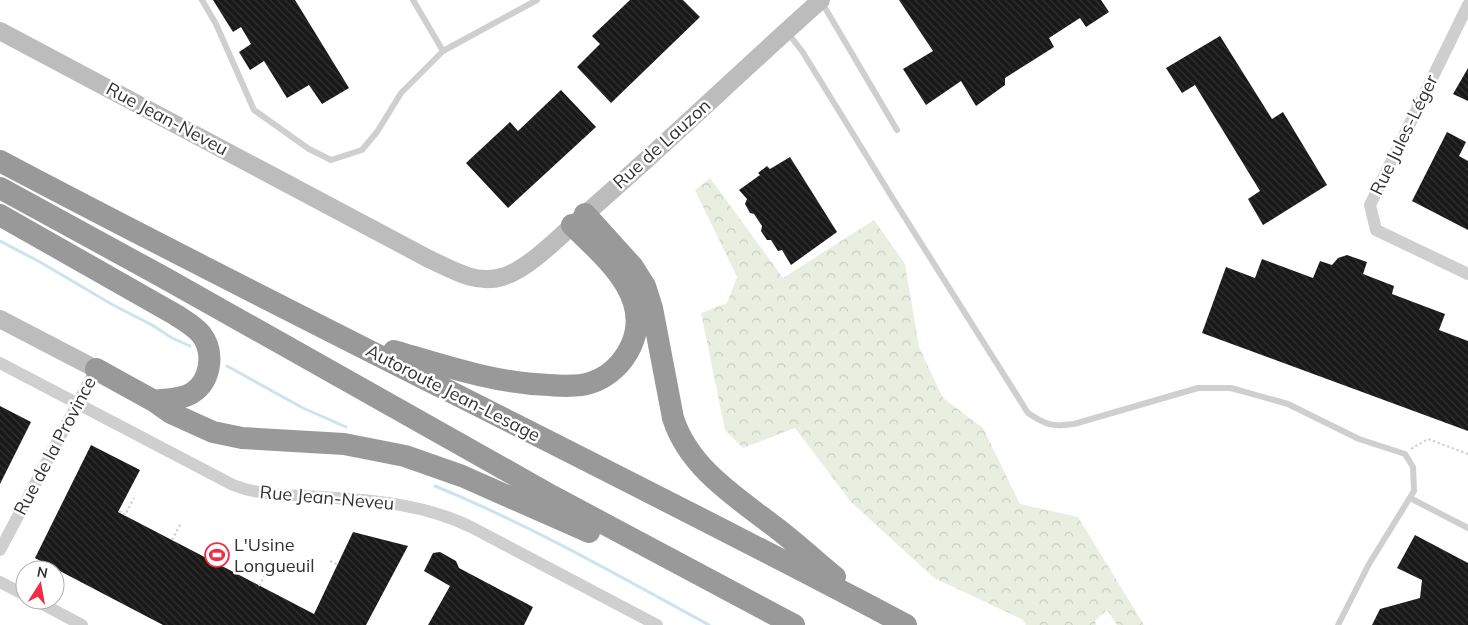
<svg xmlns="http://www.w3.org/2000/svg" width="1468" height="625" viewBox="0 0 1468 625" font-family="Mulish,sans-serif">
<defs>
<pattern id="forest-crowns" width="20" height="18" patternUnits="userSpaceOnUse" patternTransform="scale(1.25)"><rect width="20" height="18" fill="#e9efe0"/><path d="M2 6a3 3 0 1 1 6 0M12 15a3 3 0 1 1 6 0" fill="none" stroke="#c8cdc1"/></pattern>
<pattern id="building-back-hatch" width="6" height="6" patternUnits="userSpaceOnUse" patternTransform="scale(1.25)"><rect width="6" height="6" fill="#191919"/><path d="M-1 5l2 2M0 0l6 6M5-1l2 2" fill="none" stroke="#323232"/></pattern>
</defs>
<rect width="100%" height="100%" fill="#fff"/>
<!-- forest -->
<path fill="url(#forest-crowns)" d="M710,178L783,278L874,220L905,264L919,347L943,398L983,428L1020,504L1078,517L1144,625H1117L1107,610L1095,621L1096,625H1026L1022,619L934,578L851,502L795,428L743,448L725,430L701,313L727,303L737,277L695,190Z"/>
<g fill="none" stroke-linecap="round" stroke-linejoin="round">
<!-- stream -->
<path stroke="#cce3f0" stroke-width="3" d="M0,241L40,262L113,305L152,325L172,338L190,346
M227,366L303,408L346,427
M435,486C530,525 619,576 709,625"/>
</g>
<!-- building -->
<path fill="url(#building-back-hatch)" d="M213,0H295L349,88L322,104L309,85L287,98L264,61L250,70L239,52L251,44L241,27L233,32Z
M630,0H683L700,17L611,103L577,67L600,44L592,36Z
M899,0H1101L1109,12L1086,27L1080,18L1049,38L1054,47L1005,78V85L976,106L961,81L926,105L903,69L933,51Z
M1220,36L1272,119L1283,112L1327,185L1263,225L1248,199L1260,191L1195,85L1182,93L1166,68Z
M1468,68V101L1453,94Z
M561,90L596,127L508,208L466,163L510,122L518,131Z
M1447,132L1466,142L1459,156L1468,161V230L1412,201Z
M790,157L837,232L791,265L782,250L778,251L771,240H767L761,231L762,226L754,214L750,213L745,204L747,199L739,190L760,175L758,173L767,166L770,169Z
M1347,255L1367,262L1363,274L1394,286L1392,294L1445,314L1439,330L1468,341V431L1202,333L1226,267L1255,278L1262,259L1313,278L1320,261L1332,265L1338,258Z
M0,406L31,422L0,484Z
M91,445L140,470L118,512L314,614L353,532L408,546L366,625H163L35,558Z
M1415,535L1468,563V625H1372L1380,609L1420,598L1422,580L1397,568Z
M440,552L456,561L459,568L533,607L524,625H428L450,586L424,571L433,553Z"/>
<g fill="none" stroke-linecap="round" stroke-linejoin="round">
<!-- path -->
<path stroke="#cfcfcf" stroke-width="2" stroke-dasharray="2.5 2.5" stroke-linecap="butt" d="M1411,449L1428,439L1468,454
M119,511L125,515L134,498
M172,540L181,523
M330,561L338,565
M259,586L268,569"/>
<!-- lane -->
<path stroke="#cfcfcf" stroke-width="6" d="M202,0L216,24L254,110L309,149L331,160L362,150L377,132L401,93L443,51L537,0
M413,0L443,51
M821,1L897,130
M787,32L802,51L895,202L1028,413C1046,425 1052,427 1074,424L1198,388H1231L1288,404L1359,439L1405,454L1413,467L1414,491L1369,564L1338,625
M1410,498L1468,528"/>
<!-- street -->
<path stroke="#cfcfcf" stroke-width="12" d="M1468,5L1370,205L1376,230L1468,274
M0,363L233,485C261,496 291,495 320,497C373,500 425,504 473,528L657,625
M0,550L96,369
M0,582L25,595
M35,600L82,625"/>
<!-- secondary -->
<path stroke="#bcbcbc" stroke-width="18" d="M0,31L427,258C451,269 475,285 502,277C528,270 562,234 583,216C664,146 741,71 821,0
M0,319L96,369"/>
<!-- highway -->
<path stroke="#999" stroke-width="22" d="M0,161C300,320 606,466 906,625
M0,188L163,277L552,496L794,625
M585,214L633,267L645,286L652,308L673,418C689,469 739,499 779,530C798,545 817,562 835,577
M0,215L176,315C185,321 194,326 201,334C215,352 211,381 192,393C181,400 166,399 154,401
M394,351C445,366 495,383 549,385C562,386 577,387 590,383C609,377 623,363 631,346C654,296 603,256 572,225
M96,369L154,401L171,413L213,432L242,438L344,444L405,456L462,476L589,532"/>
</g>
<!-- icons -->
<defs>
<g id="stadium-ring" transform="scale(1.25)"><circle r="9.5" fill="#fff" stroke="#f12d45" stroke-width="1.5"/><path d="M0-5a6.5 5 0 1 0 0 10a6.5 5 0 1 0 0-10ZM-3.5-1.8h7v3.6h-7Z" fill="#f12d45"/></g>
</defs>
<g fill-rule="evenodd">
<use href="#stadium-ring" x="217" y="555"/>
</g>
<g text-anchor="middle" stroke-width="5" stroke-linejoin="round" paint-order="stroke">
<!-- street labels -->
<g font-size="18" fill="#323232" stroke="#fff">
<text transform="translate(167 119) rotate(28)" y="6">Rue Jean-Neveu</text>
<text transform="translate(1404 135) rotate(-64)" y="6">Rue Jules-Léger</text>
<text transform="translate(662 144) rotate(-42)" y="6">Rue de Lauzon</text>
<text transform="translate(453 393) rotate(27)" y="6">Autoroute Jean-Lesage</text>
<text transform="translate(55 446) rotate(-62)" y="6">Rue de la Province</text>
<text transform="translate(327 498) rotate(5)" y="6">Rue Jean-Neveu</text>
</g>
<!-- poi labels -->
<g font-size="18" fill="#323232" stroke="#fff" text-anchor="start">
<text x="234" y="551">L'Usine<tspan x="234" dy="21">Longueuil</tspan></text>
</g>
</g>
<!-- north arrow -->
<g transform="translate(40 585) rotate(11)"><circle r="24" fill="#ffffff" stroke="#adadad"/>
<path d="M0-4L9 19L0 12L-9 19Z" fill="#f12d45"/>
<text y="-8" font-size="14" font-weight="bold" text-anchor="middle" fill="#323232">N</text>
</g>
</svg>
